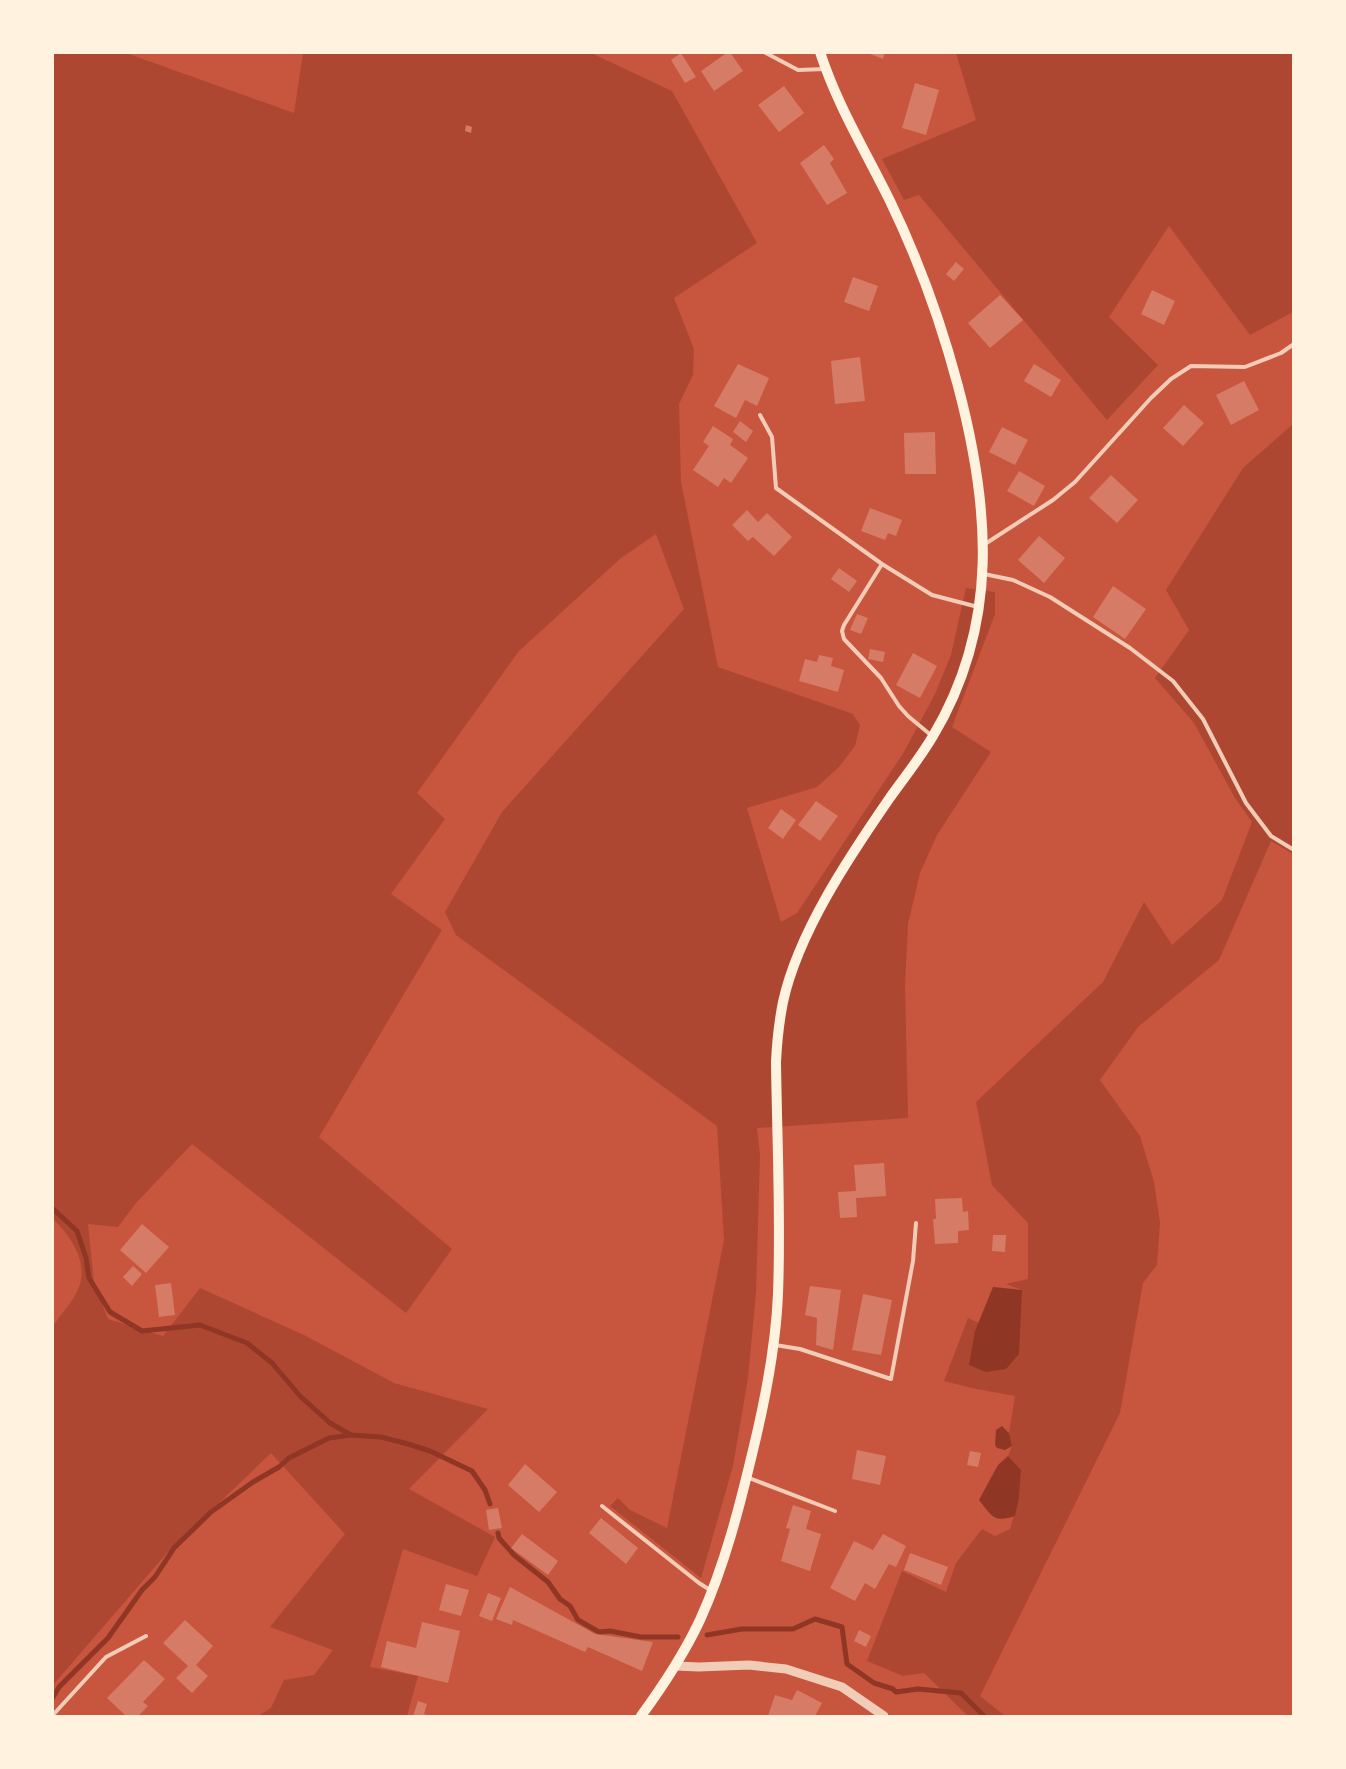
<svg xmlns="http://www.w3.org/2000/svg" width="1346" height="1769" viewBox="0 0 1346 1769" font-family="'Noto Sans',sans-serif">
<rect width="100%" height="100%" fill="#c8553d"/>
<!-- green -->
<path fill="#ae4732" d="M53,53H126L294,113L303,53H591L672,91L757,243L674,298L694,349L693,375L679,404L681,482L718,667L853,714L860,725L855,746L839,767L817,787L747,808L781,922L797,913L904,752L935,694L951,655L966,588L995,592V614L952,727L991,752L937,835L920,873L908,924L905,985L908,1118L757,1128L760,1155L756,1293L748,1378L733,1466L701,1578L610,1506L618,1498L630,1510L667,1528L724,1240L717,1126L456,935L445,912L502,812L684,609L656,534L621,558L519,651L417,793L445,819L391,894L442,930L319,1137L452,1249L406,1313L192,1144L136,1203L118,1227L88,1224L94,1283L108,1319L163,1336L200,1288L304,1335L394,1383L488,1409L409,1489L495,1537L477,1576L403,1549L370,1667L418,1676L407,1716H258L271,1708L284,1680L314,1675L333,1650L270,1627L345,1534L271,1453L166,1554L53,1685V1326C61,1314 74,1301 79,1287C89,1262 70,1235 52,1218Z
M956,53H1293V312L1250,335L1169,226L1109,317L1158,365L1107,420L919,195L904,200L882,159L976,120Z
M1293,424V854L1271,841L1219,960L1138,1027L1100,1080L1140,1136L1154,1182L1160,1223L1157,1265L1143,1283L1120,1413L980,1696L1005,1716H968L924,1673L903,1676L867,1661L902,1571L946,1592L956,1563L982,1529L995,1536L1010,1529L1019,1498L1021,1470L1008,1456L1012,1446L1009,1433L1015,1396L976,1389L944,1381L968,1318L979,1323L975,1331L1019,1319L1022,1290L1006,1284L1028,1279V1223L992,1185L976,1102L1103,982L1144,902L1172,945L1222,900L1252,822L1235,798L1194,723L1155,678L1189,630L1166,590L1243,468Z"/>
<!-- water -->
<path fill="#8f3625" d="M993,1287L1022,1290L1019,1354L1006,1369L986,1372L969,1365L975,1331Z
M1002,1426L1009,1433L1012,1446L1005,1450L997,1448L995,1445L996,1430Z
M1008,1456L1021,1470L1019,1498L1015,1516C993,1523 992,1516 979,1500L998,1465Z"/>
<g fill="none" stroke-linecap="round" stroke-linejoin="round">
<!-- stream -->
<path stroke="#8f3625" stroke-width="5" d="M52,1208L77,1231L86,1258L89,1278L110,1312L142,1331L200,1325L247,1343L272,1363L300,1396L330,1423L351,1435L381,1437L408,1444L430,1451L472,1471L485,1490L490,1504
M498,1533L499,1538L514,1555L548,1582L560,1599L570,1606L578,1620L599,1632L610,1631L641,1637H678
M707,1635L742,1629H793L815,1619L842,1627L847,1664L874,1683L893,1689L896,1692L918,1689L961,1693L984,1716
M52,1699L59,1687L108,1638L142,1590L155,1577L174,1548L211,1512L253,1482L279,1467L289,1458L329,1438L351,1435"/>
</g>
<!-- building -->
<path fill="#d67c66" d="M728,52H730L743,71L714,91L701,71Z
M865,52H885L883,59Z
M681,53L696,77L685,83L671,60Z
M915,83L939,90L926,135L902,128Z
M784,86L804,113L779,132L758,105Z
M466,125L472,127L471,133L465,131Z
M824,145L834,159L830,163L847,193L827,205L800,163Z
M956,262L964,269L954,281L946,274Z
M853,277L878,286L869,311L844,302Z
M1152,290L1175,301L1164,325L1141,314Z
M1000,295L1023,320L990,348L968,323Z
M860,357L865,401L835,404L831,361Z
M738,364L769,378L757,406L745,400L736,418L714,406Z
M1034,364L1061,380L1051,397L1024,381Z
M1244,381L1259,410L1231,425L1216,395Z
M1184,405L1204,423L1183,446L1163,428Z
M740,421L753,431L746,442L733,432Z
M713,426L733,439L730,445L748,458L731,483L724,478L718,487L693,470L709,446L703,442Z
M1002,427L1028,440L1015,465L989,452Z
M935,432L936,474H905L904,433Z
M1019,471L1045,486L1034,506L1007,491Z
M1111,475L1138,500L1117,523L1089,498Z
M870,508L902,520L896,536L888,533L885,540L861,531Z
M747,510L758,522L767,513L792,537L774,556L753,537L748,541L732,525Z
M1039,536L1065,558L1044,583L1018,560Z
M839,568L857,581L849,592L831,579Z
M1113,586L1146,609L1125,639L1093,617Z
M857,614L868,618L861,634L850,630Z
M870,649L885,652L883,662L868,659Z
M913,653L937,666L920,698L896,685Z
M819,655L833,658L831,666L844,670L838,692L799,681L805,659L817,662Z
M816,801L838,816L820,841L798,825Z
M781,809L796,820L783,839L768,828Z
M884,1163L886,1196L856,1198L857,1217L840,1218L838,1192L856,1191L854,1165Z
M962,1198L963,1212L968,1211L969,1230L958,1231V1243L935,1244L933,1219H936L935,1199Z
M142,1224L169,1247L146,1273L120,1250Z
M993,1235H1006L1005,1252L992,1251Z
M133,1266L142,1274L132,1286L123,1277Z
M171,1283L175,1315L159,1317L155,1285Z
M810,1286L841,1290L833,1350L816,1345L817,1318L805,1315Z
M863,1294L892,1300L881,1355L852,1350Z
M857,1450L886,1456L880,1485L852,1479Z
M970,1451L981,1453L978,1467L967,1465Z
M525,1464L557,1492L539,1512L508,1485Z
M793,1505L811,1511L806,1529L821,1534L810,1571L781,1561L790,1529L786,1528Z
M498,1508L502,1528L489,1530L486,1510Z
M601,1518L638,1548L626,1564L589,1533Z
M522,1534L558,1561L548,1575L511,1548Z
M883,1534L906,1546L896,1567L889,1564L875,1589L865,1583L855,1601L830,1588L854,1541L873,1550Z
M910,1553L948,1567L941,1585L904,1570Z
M446,1584L469,1590L461,1616L439,1610Z
M510,1587L595,1634L653,1642L642,1671L588,1647L585,1652L513,1620L512,1625L496,1619Z
M488,1593L501,1598L492,1621L479,1616Z
M185,1620L213,1646L196,1665L208,1676L192,1693L176,1678L188,1666L163,1643Z
M422,1622L460,1631L448,1683L381,1667L387,1641L416,1648Z
M859,1630L871,1636L866,1647L854,1641Z
M144,1660L165,1679L143,1702L148,1706L138,1716H126L107,1698Z
M797,1690L822,1703L815,1716H768L775,1695L792,1700Z
M418,1701L427,1704L424,1714L430,1716H413Z"/>
<g fill="none" stroke-linecap="round" stroke-linejoin="round">
<!-- service -->
<path stroke="#f1ccb7" stroke-width="4" d="M764,52L798,70L825,69
M760,415L772,437L776,488L882,564L932,595L978,607
M985,544L1053,500L1075,482L1151,398L1171,379L1191,366L1245,367L1281,353L1294,344
M882,564L844,625L842,631L844,639L881,678L899,706L908,716L932,736
M984,574L1013,580L1050,597L1130,648L1173,681L1203,719L1246,803L1271,836L1294,850
M775,1345L800,1349L891,1379L913,1261L916,1223
M749,1478L835,1511
M602,1506L699,1583L710,1590
M52,1716L106,1657L146,1636"/>
<!-- tertiary -->
<path stroke="#f1ccb7" stroke-width="9" d="M675,1666L699,1667L749,1665L786,1669L842,1687L884,1716"/>
<!-- secondary -->
<path stroke="#fff3e0" stroke-width="10" d="M641,1716C663,1686 684,1654 700,1620C725,1565 740,1505 754,1446C766,1396 776,1345 778,1294C781,1217 777,1139 776,1062C777,1041 779,1022 783,1002C798,933 849,857 889,799C904,778 920,758 933,736C1000,624 990,507 958,386C941,322 919,261 890,201C866,152 837,105 820,52"/>
</g>
<!-- border -->
<rect width="1346" height="1769" fill="none" stroke="#fff3e0" stroke-width="108"/>
</svg>
